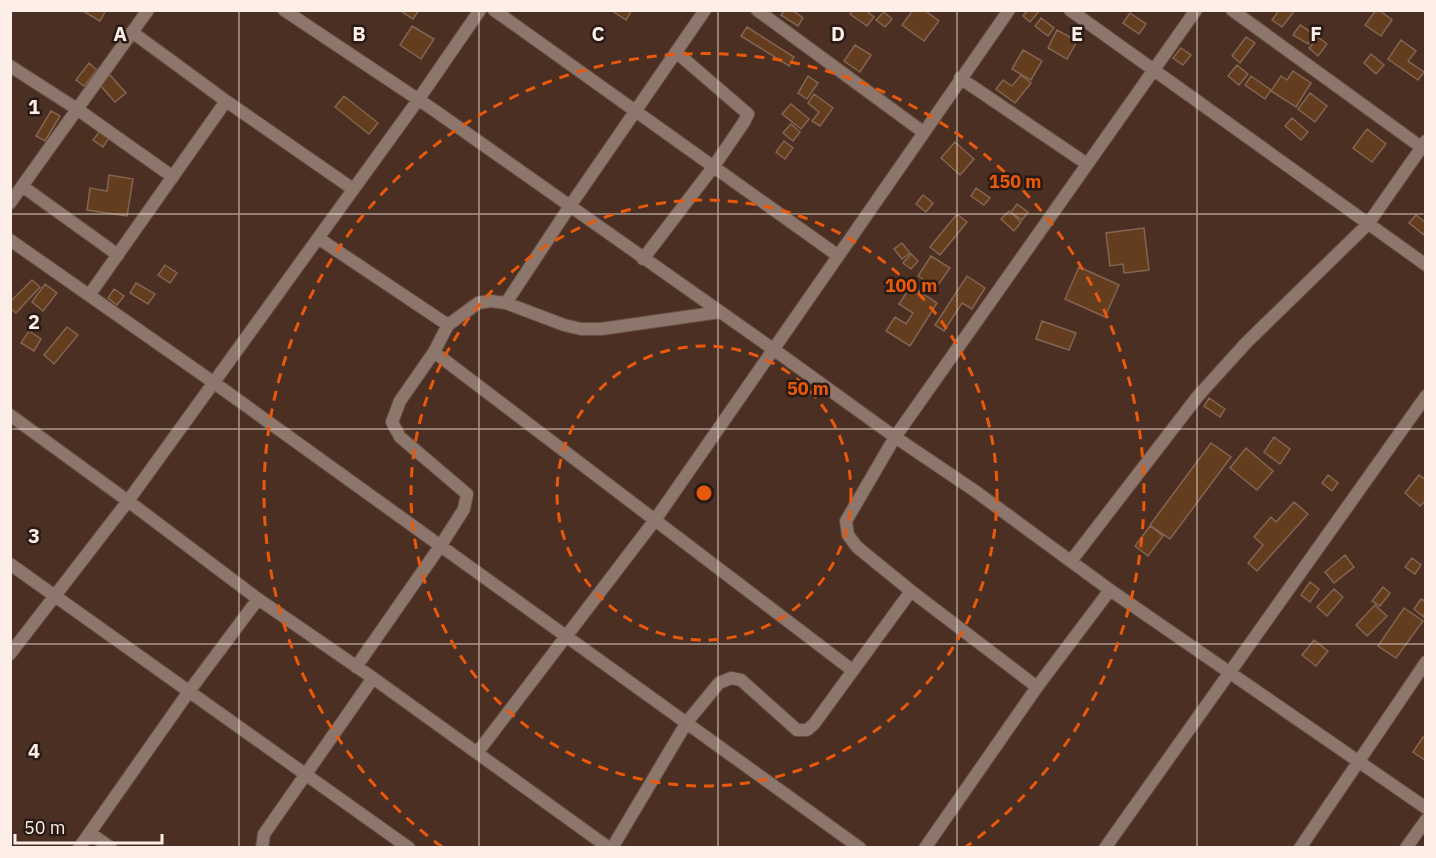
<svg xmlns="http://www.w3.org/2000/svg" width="1436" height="858" viewBox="0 0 1436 858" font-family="'IBM Plex Sans',sans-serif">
<rect width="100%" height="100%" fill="#4c2f23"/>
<!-- building -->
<path fill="#643d1f" stroke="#826551" stroke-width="1.5" d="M81,10H103L105,12L100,21Z
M403,10H419L413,19L402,12Z
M611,10H632L626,20Z
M785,10H792L803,18L798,26L781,15Z
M853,10H865L874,17L867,26L850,14Z
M913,10H924L939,21L924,41L902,25Z
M1028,10H1040L1030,22L1023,16Z
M1279,10H1295L1282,27L1272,20Z
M1376,10H1379L1392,20L1381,36L1365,25Z
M884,12L892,19L885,27L876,20Z
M1130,13L1146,24L1139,34L1123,23Z
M1041,18L1054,28L1048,36L1035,26Z
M1300,25L1314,34L1308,44L1293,35Z
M412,26L434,39L421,59L400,45Z
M747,27L794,57L789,66L741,36Z
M1057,30L1077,41L1067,59L1048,48Z
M1246,37L1255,43L1240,63L1232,56Z
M1318,37L1327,44L1318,56L1309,48Z
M1401,40L1416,51L1408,61L1424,72L1418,80L1388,59Z
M855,45L871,55L860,72L844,61Z
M1181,48L1191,55L1183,65L1173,58Z
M1023,50L1042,61L1031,80L1012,69Z
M1371,54L1384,65L1376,74L1364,63Z
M89,63L97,70L84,86L76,80Z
M1237,65L1248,74L1239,85L1228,76Z
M1293,71L1311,83L1296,107L1271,91L1281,76L1287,80Z
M110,75L126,93L115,102L99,84Z
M1021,75L1031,83L1015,103L996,89L1003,80L1012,86Z
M808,76L818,83L807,99L798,93Z
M1251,76L1271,90L1265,99L1245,85Z
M1310,93L1327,106L1315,122L1298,109Z
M814,94L833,108L820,126L812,121L819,112L808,103Z
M344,96L378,123L369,134L335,107Z
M791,104L809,119L801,129L782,114Z
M51,111L60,116L45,141L36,136Z
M1292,118L1308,132L1301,140L1285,126Z
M791,124L800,132L793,141L783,133Z
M1367,129L1386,144L1372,162L1353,148Z
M100,131L109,138L103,147L93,140Z
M784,141L793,148L785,159L776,152Z
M955,142L974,159L960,175L941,158Z
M109,175L133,179L127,216L87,210L90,188L107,191Z
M976,188L990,198L984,205L971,196Z
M923,195L933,203L926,212L916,204Z
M1017,204L1028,212L1022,220L1011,212Z
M1009,211L1021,222L1014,231L1001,219Z
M957,214L967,222L940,255L930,247Z
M1416,215L1426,223L1424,235L1409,223Z
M1144,228L1149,270L1124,273L1123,264L1110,266L1106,233Z
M902,243L910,253L902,259L894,249Z
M911,254L918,261L911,269L903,263Z
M931,256L950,268L936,288L918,276Z
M165,265L177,273L170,283L158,275Z
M1079,267L1119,285L1105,317L1065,299Z
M967,276L985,288L972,309L962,303L944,331L935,325Z
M32,280L40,287L16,313L10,308V302Z
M136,283L155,294L148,304L130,293Z
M45,284L57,293L43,311L32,302Z
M911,286L937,303L910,346L886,331L895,317L906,324L913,313L899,304Z
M114,289L124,296L117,305L108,298Z
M1042,321L1076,333L1069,350L1036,339Z
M67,327L78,335L54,364L44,355Z
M29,331L41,339L34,351L21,343Z
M1209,398L1225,409L1220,417L1204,406Z
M1274,437L1290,449L1280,464L1264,452Z
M1211,443L1231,457L1170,539L1150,525Z
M1246,448L1273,471L1257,490L1230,468Z
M1328,475L1338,483L1332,491L1322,483Z
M1419,475L1426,480V500L1420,506L1405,493Z
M1294,502L1308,514L1257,571L1248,563L1263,545L1254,537L1271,517L1276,522Z
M1150,526L1163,536L1148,556L1135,546Z
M1345,555L1354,567L1334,583L1325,572Z
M1412,558L1421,565L1415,574L1405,567Z
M1310,582L1319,589L1310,602L1301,595Z
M1383,587L1390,593L1380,606L1372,601Z
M1334,589L1343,597L1327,616L1317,607Z
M1421,599L1426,602L1424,617L1414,609Z
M1375,605L1387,616L1367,636L1356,625Z
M1404,608L1423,621L1396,658L1378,646Z
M1314,640L1328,651L1316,666L1302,655Z
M1423,737L1426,739V761L1413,752Z"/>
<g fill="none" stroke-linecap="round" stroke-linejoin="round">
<!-- minor casing -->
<g stroke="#684e42" stroke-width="14">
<path id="minor" d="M284,10L431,108L773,349L895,437L975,491L1110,590L1426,808
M494,10L837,255
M757,10L923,132
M1070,10L1426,265
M1232,10L1421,147
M10,66L77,109L173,177
M960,78L1087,164
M226,101L353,189
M22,186L118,255
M10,203L148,10
M318,238L448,325
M10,240L213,382L860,848
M643,259L714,166L744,122L748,114L676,52
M90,294L226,101L132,32
M506,303L570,206L705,10
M434,352L852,670
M10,415L128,501L258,599L373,678L609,848
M1071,561L1198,396L1246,343L1368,224L1426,141
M10,564L409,848
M10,654L128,501L418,100L480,10
M356,667L441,545L464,509L467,494L400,437L392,422L400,401L434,352L448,325L478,303L490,301L506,303L564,325L581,329H601L720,312
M1037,687L911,591L857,547L848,535L846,521L895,437L1196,10
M477,753L655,520L1009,10
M90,833L111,848
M79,848L190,690L258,599
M262,848L264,834L373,678
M612,848L687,722L719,683L731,678L741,680L797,730H807L814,724L911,591
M925,848L1037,687L1110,590
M1105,848L1426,396
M1300,848L1426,662
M1406,848L1426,820"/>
</g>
<!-- minor -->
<use href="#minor" stroke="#8d776c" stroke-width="12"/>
</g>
<!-- grid -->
<path fill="none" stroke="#fdeee7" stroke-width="1.5" stroke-opacity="0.55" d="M239,10V848M479,10V848M718,10V848M957,10V848M1197,10V848M10,214H1426M10,429H1426M10,644H1426"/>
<!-- distance rings -->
<g fill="none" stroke="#e8590c" stroke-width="3" stroke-dasharray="10 8">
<circle cx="704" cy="493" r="147"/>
<circle cx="704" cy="493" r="293"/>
<path d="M442 847A440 440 0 1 1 966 847"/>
</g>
<g font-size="20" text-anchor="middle" font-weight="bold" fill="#fdeee7" stroke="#281b15" stroke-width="5" stroke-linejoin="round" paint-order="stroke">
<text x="120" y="41">A</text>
<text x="359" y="41">B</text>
<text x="598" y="41">C</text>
<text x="838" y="41">D</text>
<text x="1077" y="41">E</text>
<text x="1316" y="41">F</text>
<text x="34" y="114">1</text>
<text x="34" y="329">2</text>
<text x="34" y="543">3</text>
<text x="34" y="758">4</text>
</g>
<circle cx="704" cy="493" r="9" fill="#e8590c" stroke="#281b15" stroke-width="3"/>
<g font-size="18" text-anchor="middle" font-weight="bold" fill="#e8590c" stroke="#281b15" stroke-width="5" stroke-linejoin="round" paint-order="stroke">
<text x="1015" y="188">150 m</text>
<text x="911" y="292">100 m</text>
<text x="808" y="395">50 m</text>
</g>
<!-- border -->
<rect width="1436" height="858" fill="none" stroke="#fdeee7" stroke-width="24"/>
<!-- scale -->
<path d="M15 834v9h147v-9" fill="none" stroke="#fdeee7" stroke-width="3"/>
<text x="24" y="834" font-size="18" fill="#fdeee7" stroke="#281b15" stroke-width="4.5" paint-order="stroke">50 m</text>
</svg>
